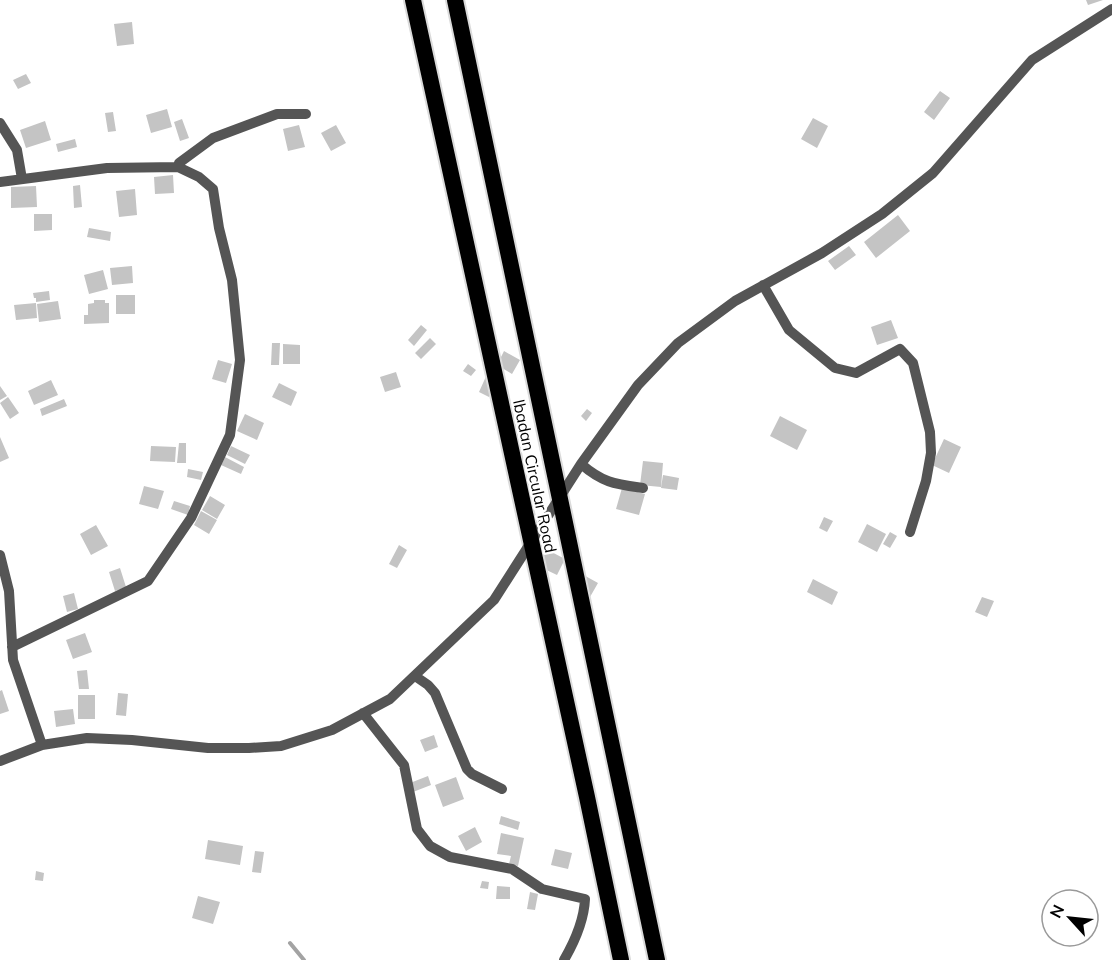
<svg xmlns="http://www.w3.org/2000/svg" width="1112" height="960" viewBox="0 0 1112 960" font-family="Mulish,sans-serif">
<rect width="100%" height="100%" fill="#fff"/>
<g fill="none" stroke-linecap="round" stroke-linejoin="round">
<!-- stream -->
<path stroke="#a3a3a3" stroke-width="4" d="M290,943L304,960"/>
</g>
<!-- building -->
<path fill="#c4c4c4" d="M1086,0H1103L1088,5Z
M132,22L134,44L117,46L114,24Z
M26,74L31,83L18,89L13,80Z
M940,91L950,98L934,120L924,112Z
M167,109L172,127L151,133L146,115Z
M113,112L116,131L108,132L105,113Z
M813,118L828,126L817,148L801,139Z
M182,119L189,138L180,141L174,122Z
M45,121L51,140L26,148L20,130Z
M299,125L305,147L288,151L283,129Z
M336,125L346,143L331,151L321,133Z
M75,139L77,147L58,152L56,144Z
M173,175L174,193L155,194L154,177Z
M80,185L82,207L74,208L73,186Z
M36,186L37,207L11,208V187Z
M135,189L137,215L119,217L116,191Z
M34,214H52V230L34,231Z
M898,215L910,231L876,258L864,242Z
M89,228L111,232L110,241L87,237Z
M849,246L856,255L835,270L828,261Z
M132,266L133,283L112,285L110,268Z
M103,270L108,289L89,294L84,275Z
M49,291L50,300L36,302V298H34L33,293Z
M116,295H135V314H116Z
M94,300H105V303H109V323L84,324V315H88V304L94,303Z
M58,301L61,319L39,322L37,304Z
M36,303L37,318L16,320L14,305Z
M891,320L898,338L877,345L871,327Z
M421,325L427,330L414,346L408,340Z
M430,338L436,344L421,359L415,353Z
M272,343H280L279,365H271Z
M283,344L300,345V364H283Z
M504,351L520,360L512,374L497,365Z
M218,360L232,364L226,383L212,379Z
M468,364L476,370L471,376L463,371Z
M396,372L401,387L385,392L380,377Z
M488,372L499,377L489,397L479,392Z
M51,380L58,395L34,405L28,391Z
M279,383L297,392L291,406L272,397Z
M0,386L7,396L0,400Z
M8,397L19,413L10,419L0,403Z
M64,399L67,406L42,416L40,409Z
M587,409L592,413L586,421L581,416Z
M245,414L264,423L257,440L237,431Z
M780,416L807,430L797,450L770,436Z
M0,437L9,458L0,462Z
M944,439L961,447L949,473L932,465Z
M179,443H186V463H177Z
M151,446L176,447L175,462L150,461Z
M231,446L250,455L245,464L227,455Z
M225,457L244,467L241,474L221,465Z
M643,461L663,463L661,487L640,485Z
M188,469L203,472L201,480L187,477Z
M663,475L679,478L677,490L661,488Z
M144,486L164,491L158,509L139,504Z
M622,488L645,494L639,515L616,509Z
M210,496L225,505L217,519L202,510Z
M174,501L190,506L188,515L171,509Z
M201,511L217,520L209,534L194,525Z
M824,517L833,521L827,532L819,528Z
M867,524L886,534L877,552L858,542Z
M96,525L108,546L91,555L80,534Z
M890,532L897,536L890,548L883,544Z
M399,545L407,550L397,568L389,564Z
M544,548L565,559L557,575L536,565Z
M120,568L126,587L115,591L109,572Z
M580,573L598,583L590,597L572,588Z
M813,579L838,592L832,605L807,592Z
M74,593L78,609L67,612L63,596Z
M982,597L994,601L987,617L975,612Z
M85,633L92,652L73,659L66,640Z
M87,670L89,689H79L77,671Z
M2,690L9,711L0,714V691Z
M118,693L128,694L126,716L116,715Z
M78,695H95V719H78Z
M73,709L75,724L56,727L54,711Z
M434,735L438,747L425,752L420,740Z
M428,776L431,785L413,792L410,783Z
M456,777L464,799L443,807L435,785Z
M501,816L520,822L518,830L499,824Z
M475,827L482,842L466,851L458,836Z
M501,833L524,838L518,866L509,864L511,856L497,854Z
M208,840L243,846L240,865L205,859Z
M555,849L572,853L568,869L551,865Z
M255,851L264,852L261,873L252,872Z
M36,871L44,873L43,881L35,880Z
M482,881L489,882L488,889L480,888Z
M497,886L510,887V899H496Z
M530,892L538,894L535,910L527,909Z
M198,896L220,902L213,924L192,918Z"/>
<g fill="none" stroke-linecap="round" stroke-linejoin="round">
<!-- trunk casing -->
<g stroke="#dbdbdb" stroke-width="20">
<path id="trunk" d="M413,0L587,797L621,960
M455,0L657,960"/>
</g>
<!-- minor -->
<path stroke="#555" stroke-width="10" d="M0,123L17,150L22,179
M178,167L179,163L213,138L277,114H306
M0,182L107,168L178,167L199,177L213,189L219,228L232,280L240,360L230,435L191,518L148,581L12,647
M763,285L789,330L835,368L856,373L900,349L913,363L930,432L931,453L926,481L910,532
M581,464C603,483 615,484 643,488
M0,555L9,591L13,660L42,745
M415,676L428,685L435,693L467,769L472,774L502,789
M363,713L404,765L417,829L430,846L450,857L512,869L542,889L585,899C584,921 575,941 564,960
M0,761L42,745L87,738L132,740L208,748H249L281,746L332,730L390,699L494,600L581,464L638,385L678,343L735,301L822,253L882,214L933,173L1032,60L1112,9"/>
<!-- trunk -->
<use href="#trunk" stroke="#000" stroke-width="16"/>
</g>
<g text-anchor="middle" stroke-width="5" stroke-linejoin="round" paint-order="stroke">
<!-- street labels -->
<g font-size="16" fill="#000" stroke="#fff">
<text transform="translate(535 476) rotate(78)" y="6">Ibadan Circular Road</text>
</g>
</g>
<!-- north arrow -->
<g transform="translate(1070 918) rotate(297)"><circle r="28" fill="#ffffff" stroke="#999999" stroke-width="1.5"/>
<path d="M0-4.5L10 22L0 15L-10 22Z" fill="#000000"/>
<text y="-9" font-size="16" font-weight="bold" text-anchor="middle" fill="#000000">N</text>
</g>
</svg>
